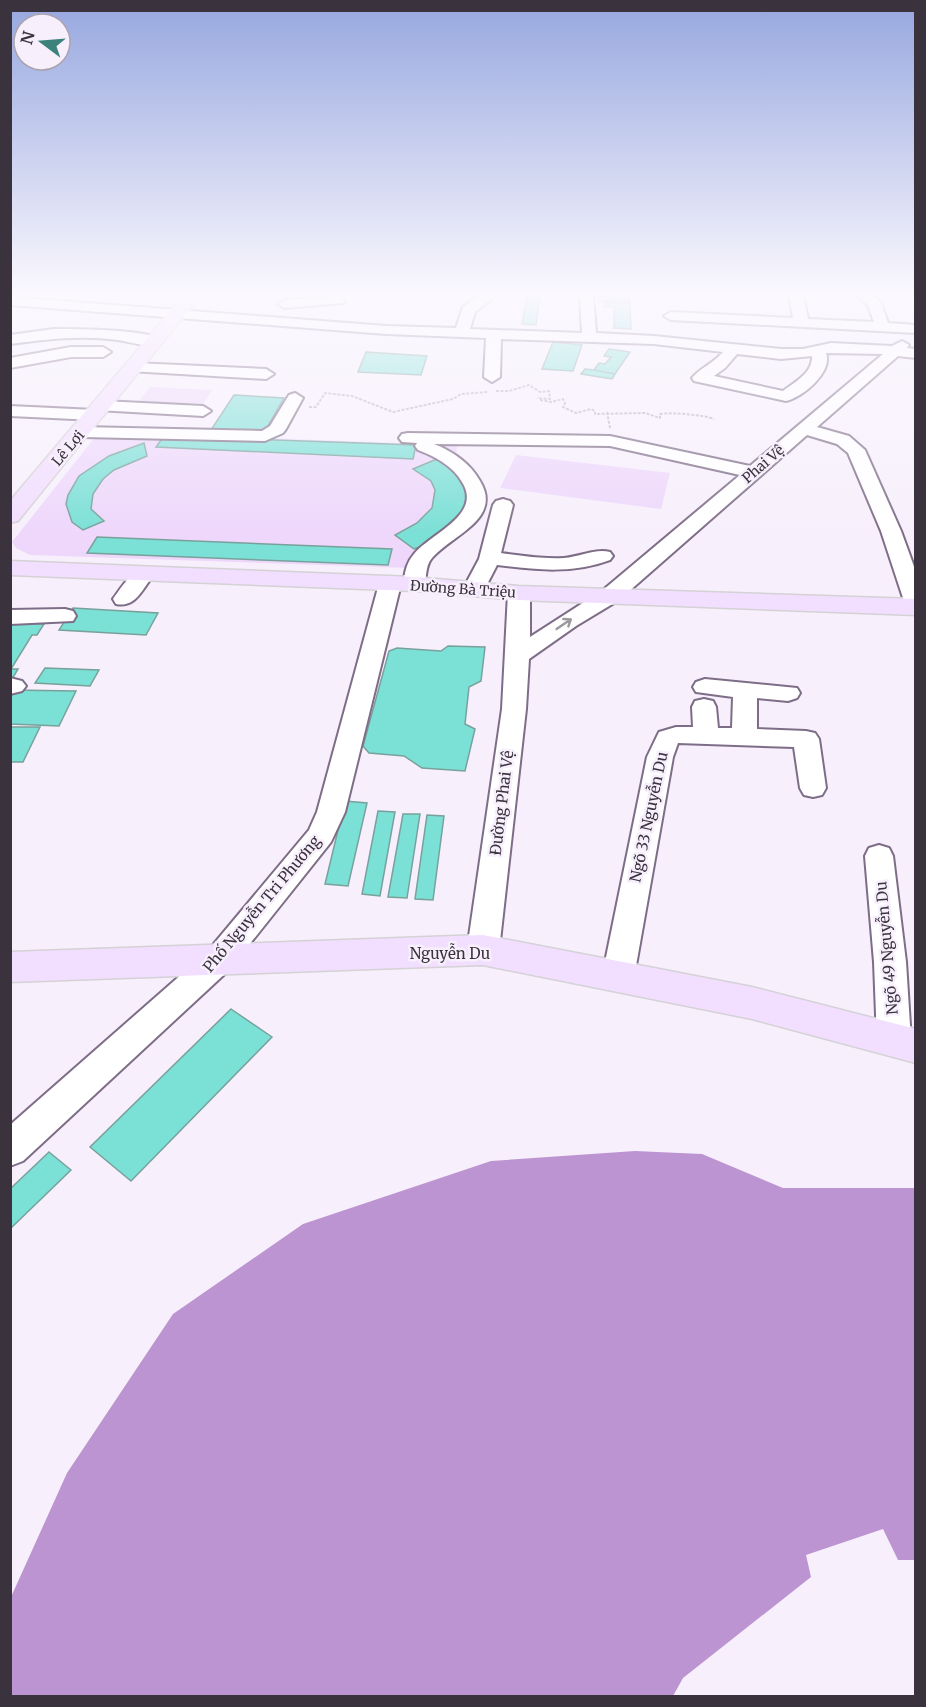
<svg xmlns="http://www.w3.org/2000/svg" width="926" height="1707" viewBox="0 0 926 1707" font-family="Merriweather,serif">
<rect width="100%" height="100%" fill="#f7f0fc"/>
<!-- green -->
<path fill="#eed7fb" d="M150,387L212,390L203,404L139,401Z
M99,432L457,445L449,542L414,552L409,568L30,555L16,548L12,542Z
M516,455L670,473L661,509L500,488Z"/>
<!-- water -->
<path fill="#bc94d1" d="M635,1151L702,1154L783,1188H915V1560H898L883,1529L806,1555L811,1577L683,1678L673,1696H11V1597L67,1473L173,1314L303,1224L491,1161Z"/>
<!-- building -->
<path fill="#7be0d6" stroke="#79a19c" stroke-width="1.5" d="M527,295H540L536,325L522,324Z
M598,295H628L629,302L598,301Z
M604,302L630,303L631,329L614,328V307H604Z
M553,342L582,345L573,371L542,369Z
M609,349L630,352L615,374L594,370L599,363L605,364L611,357L604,356Z
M366,352L427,356L421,375L358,372Z
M585,369L594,370L615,374L612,379L581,374Z
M234,395L284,398L262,436L209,433Z
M164,436L416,445L413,459L156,447Z
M144,443L147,456L114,470L103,479L93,494L91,509L104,521L83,530L72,522L66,504L68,495L79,476L109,456Z
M439,458L468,482L467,516L430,543L414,549L395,535L417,523L432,508L435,490L431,481L413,469Z
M97,537L392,549L388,565L87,553Z
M73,608L158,613L146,635L59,630Z
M10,623L44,624L37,635H32L11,669H18L11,681Z
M448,646L485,647L481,681L469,687L465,724L475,729L465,771L422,768L404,756L369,753L363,746L389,651L397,648L441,651Z
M45,668L99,670L90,686L35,683Z
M10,690L76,691L59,726L10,724Z
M10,727H40L23,762H10Z
M345,801L367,803L348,886L325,884Z
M378,811L395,812L380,896L362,894Z
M403,814H420L407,898L388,897Z
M427,815L444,816L433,900L415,899Z
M231,1009L272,1037L131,1181L90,1147Z
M49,1152L71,1170L10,1229V1189Z"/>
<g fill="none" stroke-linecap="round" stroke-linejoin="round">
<!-- minor casing -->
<g stroke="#7e6d87" stroke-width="4">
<path id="minor" d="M480,295H497L475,312L470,329L582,333L580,296L593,295L596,333L654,336L781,349H803L831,343L892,346L902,341L909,345L907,348L916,349V358L898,356L817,427L849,436L865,450L901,531L916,572V610L908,609L905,604L881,531L848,453L837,444L807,435L619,600L576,626L529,659L526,709L499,950L494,959L483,963L472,959L467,950L502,709L508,593L511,588L519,587L527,588L530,593V637L603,590L740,475L610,446L434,444C452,451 470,463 480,481C503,519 452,535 432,558C424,567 428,579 422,589L414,590L406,589L403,584C405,573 406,563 414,554C431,533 483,515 462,482C453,466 434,456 418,450L415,446L417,443L402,442L399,438L402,434L408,433L610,436L750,466L883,354L826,353C833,372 803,397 786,401L694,381L692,378C700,368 714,363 723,352L654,344L501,339L500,377L492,382L484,377L486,338L386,334L10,305V297L386,326L456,328L463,307ZM737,354L781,359L812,356C813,373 795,382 783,391L714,376L725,368Z
M789,295H803L808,319L874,322L868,305L856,295H872L881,303L888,323L916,325V333L671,320L664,316L671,312L793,318Z
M338,296L345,300L343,303L285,308L278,304L285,300Z
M54,329C74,329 152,329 163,341C155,350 130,342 118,340C82,335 47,339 10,344V335Z
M71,347H103L111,352L103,357H71L10,368V358Z
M135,363L266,369L274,374L266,379L130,371L127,368L130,365Z
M295,393L303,398L286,429L283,433L265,441L82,437L76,436L73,432L76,428L82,427L262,431L270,426L289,395Z
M103,401L203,406L211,411L203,416L97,410L95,406Z
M10,406L95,410L103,415L95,420L10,416Z
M503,499L510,501L513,505L501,553C522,556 543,559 564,558C579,557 596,548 610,552L613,556L610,560C572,574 537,570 497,565L482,594L474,595L466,594L463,589L479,559L493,505L496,501Z
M145,567L152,569L155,573L152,577C142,590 135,608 116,604L113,599C121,588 132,570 145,567Z
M390,578L398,579L401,584L345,812L331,842L229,970L23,1161L10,1166V1125L207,952L309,830L317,812L379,584L382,579Z
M65,609L73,611L76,616L73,621L10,624V610Z
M10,678L22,681L26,686L22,691L10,694Z
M705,679L797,688L800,693L797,698L788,701L757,698V729L806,731L815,733L819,739L826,788L822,795L813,797L804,795L800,788L794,747L678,743L673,757L634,977L629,986L618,990L607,986L602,977L647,757L659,732L676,727H693L692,707L695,701L704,699L713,701L716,707L718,728H732L733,697L696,692L693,687L696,682Z
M879,845L889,848L893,856L906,962L911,1041L906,1051L894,1056L882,1051L877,1041L874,962L865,856L869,848Z"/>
</g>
<!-- major casing -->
<g stroke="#d4d2d5" stroke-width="3">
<path id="major" d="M184,295H201L18,521L10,523V501Z
M10,561L414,577L519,586L916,599V615L519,600L414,591L10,575Z
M483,935L752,987L916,1029V1063L752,1019L483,965L10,982V952Z"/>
</g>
<!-- path -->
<path stroke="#bdb6c1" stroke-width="2" stroke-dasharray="3 1.5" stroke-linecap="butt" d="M496,391H509L529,385L540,392L549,391L550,399L537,398
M540,400L551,402L563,399L565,403L563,407L576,413L591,409L595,411V414L645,413L660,418V414C670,412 705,415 714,419
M309,407H316L325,393L352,396L393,412L453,399L461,394L488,392
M607,412L610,428"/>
<!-- minor -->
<use href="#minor" fill="#fff" fill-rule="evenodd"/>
<!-- major -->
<use href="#major" fill="#f2defe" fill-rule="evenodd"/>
</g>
<!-- one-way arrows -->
<defs><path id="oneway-shaft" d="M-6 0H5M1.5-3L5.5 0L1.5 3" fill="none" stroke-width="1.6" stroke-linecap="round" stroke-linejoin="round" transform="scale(1.5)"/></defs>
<use stroke="#9c999e" href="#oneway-shaft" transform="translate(564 624) rotate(-34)"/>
<!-- sky -->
<linearGradient id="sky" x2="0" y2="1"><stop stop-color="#96a7df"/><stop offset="0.55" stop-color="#fbf8fe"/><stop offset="1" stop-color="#fbf8fe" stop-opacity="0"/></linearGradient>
<rect width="926" height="534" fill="url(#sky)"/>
<g text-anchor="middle" stroke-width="5" stroke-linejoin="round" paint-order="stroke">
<!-- far-street labels -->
<g font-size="14" fill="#3a333e" stroke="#f7f0fc">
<text transform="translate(68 448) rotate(-50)" y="5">Lê Lợi</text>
<text transform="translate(763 464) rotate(-41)" y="5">Phai Vệ</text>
<text transform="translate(463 589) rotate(4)" y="5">Đường Bà Triệu</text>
</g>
<!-- street labels -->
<g font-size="15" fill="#3a333e" stroke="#f7f0fc">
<text transform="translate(502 803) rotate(-83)" y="5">Đường Phai Vệ</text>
<text transform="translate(649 817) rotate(-78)" y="5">Ngõ 33 Nguyễn Du</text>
<text transform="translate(262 904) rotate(-50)" y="5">Phố Nguyễn Tri Phương</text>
<text transform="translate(887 948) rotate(-95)" y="5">Ngõ 49 Nguyễn Du</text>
<text x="450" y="959">Nguyễn Du</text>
</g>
</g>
<!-- border -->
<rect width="926" height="1707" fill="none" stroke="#3a333e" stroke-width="24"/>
<!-- north arrow -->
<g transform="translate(42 42) rotate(286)"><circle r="28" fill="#f7f0fc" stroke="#aba4b0" stroke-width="1.5"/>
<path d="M0-4.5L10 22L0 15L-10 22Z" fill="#3b827c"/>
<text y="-9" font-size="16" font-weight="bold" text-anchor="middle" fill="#3a333e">N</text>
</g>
</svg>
